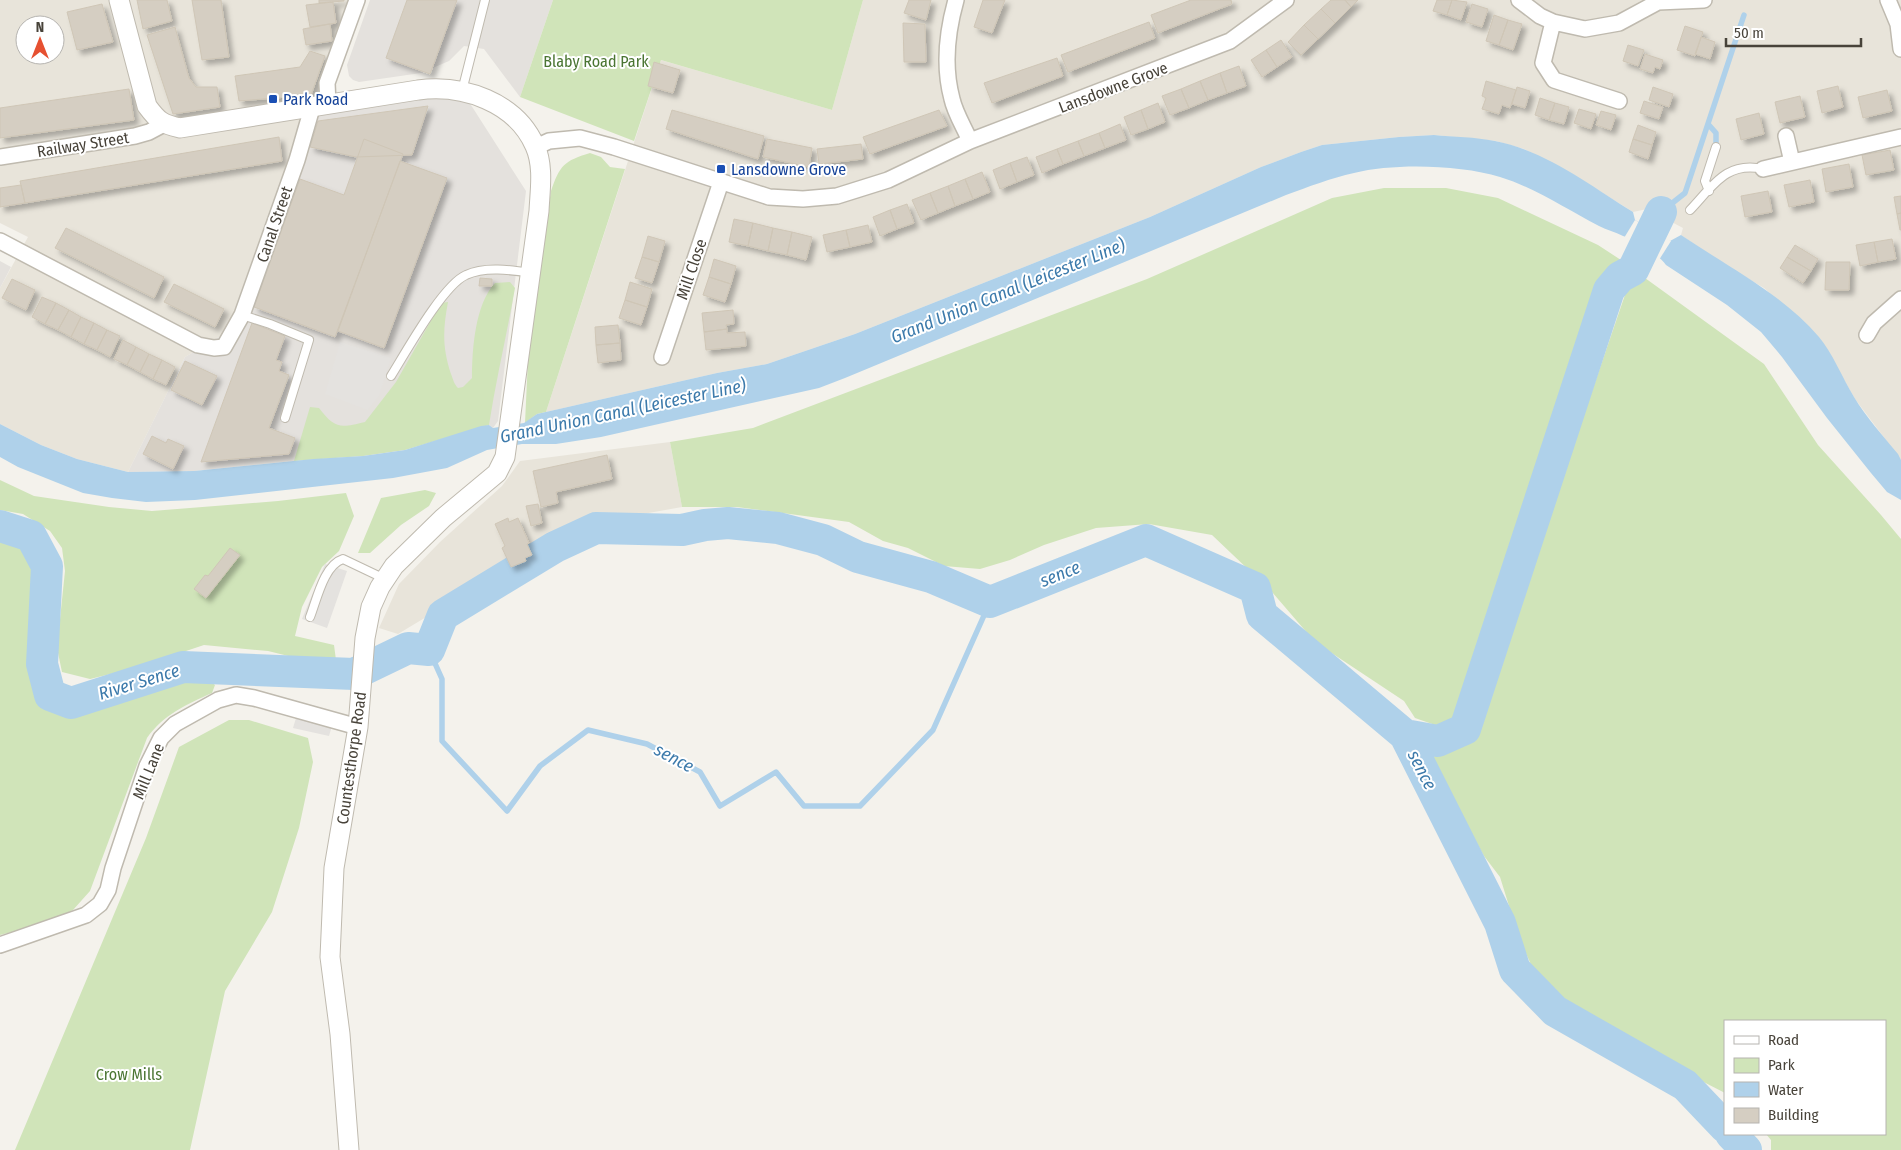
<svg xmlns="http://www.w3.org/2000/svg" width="1901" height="1150" viewBox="0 0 1901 1150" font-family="'Fira Sans Condensed',sans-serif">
<defs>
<filter id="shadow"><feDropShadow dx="4.5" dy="4.5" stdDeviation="2.5" flood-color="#0004"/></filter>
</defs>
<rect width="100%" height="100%" fill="#f4f2ec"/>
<!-- residential -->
<path fill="#e8e4da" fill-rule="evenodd" d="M0,0H357L327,83L312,108L226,333L185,357L128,472L77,459L41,445L0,424V288L28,237L0,223ZM25,25H55V55H25Z
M863,0H1901V460L1855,399L1820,339L1764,288L1722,263L1681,235L1683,228L1647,209L1633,212L1569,172L1524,149L1496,141L1434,135L1399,137L1322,145L1301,152L1261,167L1150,217L855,334L767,364L717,373L546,412L661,60L832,110Z
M670,442L682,507L587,524L554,540L519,567L506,571L481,584L398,634L379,628L399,584L440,542L502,486L520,461Z"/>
<!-- industrial -->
<path fill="#e4e1dd" d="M370,0H553L520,97L484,49L464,46L449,61L421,73L359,82L353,80L349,76L347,65Z
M462,91L526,191L498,421L493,428L489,425L313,459L194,471L128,472L185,357L226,333L312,108Z
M0,261L11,267L0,288Z"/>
<!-- green -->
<path fill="#d0e4b9" d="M553,0H863L832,110L661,60L634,141L520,97Z
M590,153L601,157L610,167L625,169L546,412L537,414L525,423L529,338L551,191C560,165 564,161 590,153Z
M1384,188H1446L1498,198L1598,245L1624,262L1599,285L1458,717L1438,726L1415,718L1404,701L1315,642L1272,592L1212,535L1149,524L1096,528L1044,545L1010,560L980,569L944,566L908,548L883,541L849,522L737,507H682L670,442L753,428L1147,279L1332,198Z
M1645,278L1764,364L1818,445L1881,515L1901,539V1150H1771V1140L1766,1134H1885V1021H1725V1093L1655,1057L1615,1028L1571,1007L1538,980L1519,938L1500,877L1484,856L1443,782L1429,749L1447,752L1474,736L1627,289Z
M510,282L515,288C507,334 496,379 489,425L405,450L363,456L294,461L310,407L319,408C335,429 340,428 365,422L396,382L441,303L448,302C443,329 442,347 451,374C453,379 454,384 458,388L463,387L472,378C472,350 475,304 495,283Z
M0,480L34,496L109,507L152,511L278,501L346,493L354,516L339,551L322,567L302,607L295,636L334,645L336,660L325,665L268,651L204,645L135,668L90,679L62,672L57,648L65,571L62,548L50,531L23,514L0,510Z
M425,490L436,493L429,506L401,525L370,553H358L381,498Z
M0,532L26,543L40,565L30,640L33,672L42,691L50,702L65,707H90L176,680C188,679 206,676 215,685L212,693C187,704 163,715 147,738L90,891L73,910L46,923L0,935Z
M229,720H249L308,738L313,762L299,828L272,912L225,991L190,1150H15L146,838L179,747Z"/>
<!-- parking -->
<path fill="#e4e2df" d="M340,342L391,358L379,396L368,410L325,394Z
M325,564L347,571L327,628L302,619Z
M296,718L332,726L329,736L293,728Z"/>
<!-- water -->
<path fill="#afd1ea" d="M1434,135C1454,137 1475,137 1495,141C1544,150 1591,186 1633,212L1635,220L1670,241L1681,235C1728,267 1781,293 1819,337C1832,352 1843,379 1854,397C1866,417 1883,436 1898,454L1901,460V500L1887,492L1871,473L1827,418L1782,357L1761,332L1727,305L1666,265C1658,254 1636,240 1623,236C1615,232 1607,230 1599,226C1566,209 1536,188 1500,177C1460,165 1395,163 1354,173C1331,178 1308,187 1286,195L845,378L819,388L601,437L556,444H522L487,450L447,468L393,478L195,500L146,502L112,498L83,493L18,467L0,457V424L41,445L77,459L128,472L194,471L313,459L363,456L405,450L481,426L489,425L493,428L524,423L537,414L717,373L767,364L855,334L1150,217L1261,167L1301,152L1322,145L1399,137Z"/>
<!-- pier -->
<path fill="#f4f2ec" d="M1635,220L1671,241L1659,260L1624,238Z"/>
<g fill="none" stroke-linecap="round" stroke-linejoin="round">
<!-- stream -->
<path stroke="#afd1ea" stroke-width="5.5" d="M1708,124L1716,133V147
M1661,212L1685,193L1744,15
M429,650L442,679V741L507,811L540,766L588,730L647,744L700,772L720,806L776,772L804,806H860L933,730L990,602"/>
<!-- river -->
<path stroke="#afd1ea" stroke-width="32" d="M0,526L31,536L47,566L42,664L50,695L71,703L183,667L354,674L408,648L429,650L443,615L555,547L596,528L682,530L705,525L728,523L778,528L823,540L858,557L931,577L990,602L1146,540L1255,588L1262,615L1405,735L1500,923L1515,970L1555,1011L1685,1085L1725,1127
M1405,735L1438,741L1465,729L1609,290L1620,277L1633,270L1661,212
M1731,1134L1746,1150"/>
</g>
<!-- building -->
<path fill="#d5cec2" stroke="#cfc6b6" filter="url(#shadow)" d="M137,0H167L172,21L143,29Z
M192,0H221L229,57L202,60Z
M319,0H344V1L319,3Z
M407,0H457L430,74L386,58Z
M909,0H931L926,20L904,13Z
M983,0H1005L992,33L974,27Z
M1191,0H1231L1232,4L1158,33L1151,15Z
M1331,0H1345L1351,7L1335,23L1321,9Z
M1345,0H1358L1351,7Z
M1437,0H1452L1447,15L1433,11Z
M1452,0L1467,2L1461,20L1447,15Z
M333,2L336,23L310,27L306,5Z
M102,4L113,42L77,50L67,12Z
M1472,4L1488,9L1482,27L1466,22Z
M1321,9L1335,23L1318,39L1304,25Z
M1494,15L1508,20L1499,45L1486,41Z
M1508,20L1522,24L1513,50L1499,45Z
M1149,22L1155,38L1068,72L1061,55Z
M903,23L925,24L926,62H904Z
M330,24L332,41L306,45L303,29Z
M1304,25L1318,39L1301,55L1288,42Z
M1685,26L1703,32L1695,56L1677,50Z
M175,27L189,78L196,87H217L220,107L173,114L147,35Z
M1701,37L1715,42L1710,59L1695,54Z
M1281,40L1292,57L1277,67L1266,50Z
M1628,45L1644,50L1638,66L1623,61Z
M1266,50L1277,67L1262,77L1251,60Z
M310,51L325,56L311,95L239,101L235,76L300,67Z
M1645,54L1663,60L1660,69L1655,67L1653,73L1640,69Z
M1057,58L1063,76L992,103L984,83Z
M654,62L680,70L673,93L648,86Z
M1239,66L1246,86L1227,93L1220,73Z
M1220,73L1227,93L1208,100L1200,81Z
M1200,81L1208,100L1189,108L1181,89Z
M1486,81L1516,90L1510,108L1502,105L1499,114L1482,109L1486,98L1482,96Z
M1838,86L1843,107L1822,113L1817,91Z
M1517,87L1530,91L1525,108L1512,104Z
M1653,87L1673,94L1669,107L1649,100Z
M129,89L134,120L0,138V108Z
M1181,89L1189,108L1170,115L1162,96Z
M1887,90L1892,111L1863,118L1858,97Z
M1800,96L1805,117L1780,123L1775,102Z
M1540,98L1555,103L1549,120L1535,115Z
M1644,101L1663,107L1659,119L1640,113Z
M1158,103L1165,122L1148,129L1141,110Z
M1555,103L1569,107L1564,124L1549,120Z
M428,106L412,155L356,157L310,147L318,121Z
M1579,109L1596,114L1591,129L1574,123Z
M672,110L764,136L758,159L666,129Z
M939,110L947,126L870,154L863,137Z
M1141,110L1148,129L1131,135L1124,117Z
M1601,111L1616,115L1611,130L1596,125Z
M1759,113L1764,134L1741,140L1736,119Z
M1120,124L1126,140L1105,148L1099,133Z
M1638,125L1656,132L1652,145L1633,139Z
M1099,133L1105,148L1084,156L1078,141Z
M279,137L282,161L25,203L20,181Z
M364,139L403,154L335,337L254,307L300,179L344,195Z
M767,139L812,148L809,167L763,157Z
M1633,139L1652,145L1648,159L1629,152Z
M1078,141L1084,156L1063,164L1057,149Z
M861,144L863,159L819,164L817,149Z
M1057,149L1063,164L1042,173L1036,157Z
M1890,150L1894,170L1866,175L1862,155Z
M1027,157L1034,175L1017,182L1010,163Z
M400,161L447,178L384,348L338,331Z
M1010,163L1017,182L1000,189L993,170Z
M1849,164L1853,187L1826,192L1822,169Z
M982,172L990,192L973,199L965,179Z
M965,179L973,199L955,206L948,186Z
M1810,180L1814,202L1789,207L1784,185Z
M21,185L25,203L0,207V188Z
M948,186L955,206L938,213L930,193Z
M1768,191L1772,212L1745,217L1741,196Z
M930,193L938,213L921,220L912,200Z
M1901,196V213L1897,214L1894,197Z
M907,204L914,223L897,229L890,210Z
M890,210L897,229L880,236L873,217Z
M1901,213V230H1900L1897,214Z
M734,219L753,223L748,246L729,242Z
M753,223L773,228L768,251L748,246Z
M868,225L872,242L850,247L846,230Z
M66,228L164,277L154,298L55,248Z
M773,228L792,232L787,255L768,251Z
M846,230L850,247L827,252L823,235Z
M792,232L812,237L806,260L787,255Z
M648,236L665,241L659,262L642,257Z
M1892,239L1896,259L1878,262L1874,242Z
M1874,242L1878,262L1860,266L1856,245Z
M1795,245L1818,259L1811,271L1787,257Z
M642,257L659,262L652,283L635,278Z
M1787,257L1811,271L1803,283L1780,268Z
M714,259L736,266L731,284L709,277Z
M1826,262H1850L1849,290H1825Z
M709,277L731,284L725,302L703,295Z
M480,278L492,279V286H479Z
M12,279L35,290L26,310L2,298Z
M630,282L652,289L647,307L625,300Z
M174,284L224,309L215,327L164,302Z
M42,297L56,303L45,324L32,317Z
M625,300L647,307L641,325L619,318Z
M56,303L69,310L58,330L45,324Z
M69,310L81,317L71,337L58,330Z
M733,310L734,324L726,325L727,329L704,332L702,313Z
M81,317L94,323L84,344L71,337Z
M94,323L107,330L97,350L84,344Z
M252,323L285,336L276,360L282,362L279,371L289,375L269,428L295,438L289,454L201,462Z
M618,325L620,343L596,345L595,327Z
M727,329V333L745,332L746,346L706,350L704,332Z
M107,330L120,336L110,357L97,350Z
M123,340L136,347L127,365L114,359Z
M620,343L621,360L598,363L596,345Z
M136,347L149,354L140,372L127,365Z
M149,354L162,360L153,379L140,372Z
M162,360L175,367L166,385L153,379Z
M185,361L217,376L202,405L171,390Z
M152,436L166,443L168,439L184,446L173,469L143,454Z
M607,455L612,479L556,492L558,503L541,507L533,471Z
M538,504L542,523L531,526L526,506Z
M508,518L509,522L518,518L529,543L527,544L532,555L525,558L526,561L511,567L502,548L505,546L495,524Z
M230,548L240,555L206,598L194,589L205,575L208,576Z"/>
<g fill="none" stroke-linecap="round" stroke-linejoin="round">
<!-- service casing -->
<g stroke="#bfbaaf" stroke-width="10">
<path id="service" d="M462,91L485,0
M1709,191L1705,181L1716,147
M1690,210C1713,186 1726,161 1763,169
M242,315L270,324L309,340L285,418
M391,376C406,352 443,285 466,275C485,266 511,270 531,273
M310,617C317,599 324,565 343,559L385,579"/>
</g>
<!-- minor casing -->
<g stroke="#bfbaaf" stroke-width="18">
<path id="minor" d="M956,0C947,32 943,66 952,99C955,113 964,127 970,141
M1519,0L1540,16L1553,22L1585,29L1619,23L1658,2L1704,0
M1888,0L1898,24L1901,49
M1553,22L1543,63L1554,80L1619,101
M328,104L327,83L357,0
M1786,136L1792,162
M536,147L549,141L580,138L614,147L769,197L803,199L837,196L888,180L970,141L1230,41L1286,0
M0,157L135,136L149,132L164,124
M1763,169L1901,137
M0,241L198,345L214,348L224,347L242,315L297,160L312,108
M1867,335L1874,323L1901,299
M662,357L721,182
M0,945L86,915L100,904L108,890L113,868L147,766L161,738L175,724L218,700L236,695L254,698L358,727"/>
</g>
<!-- tertiary casing -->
<g stroke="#bfbaaf" stroke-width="21">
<path id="tertiary" d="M119,0L147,106C158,121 162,124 180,128L418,90C463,84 516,102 535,146C544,166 540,190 539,211L505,457L497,473L443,518L394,566L380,587L371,607L365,638L358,727L334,868L330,957L340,1034L349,1150"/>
</g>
<!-- service -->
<use href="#service" stroke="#fff" stroke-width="8"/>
<!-- minor -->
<use href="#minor" stroke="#fff" stroke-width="15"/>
<!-- tertiary -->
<use href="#tertiary" stroke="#fff" stroke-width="19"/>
</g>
<!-- markers -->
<g fill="#1a4fb4" stroke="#fff" stroke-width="2">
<rect x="268" y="94" width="10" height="10" rx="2.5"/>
<rect x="716" y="164" width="10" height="10" rx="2.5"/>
</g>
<g text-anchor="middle" stroke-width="4" stroke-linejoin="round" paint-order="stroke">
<!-- park labels -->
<g font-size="16" fill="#4a7532" stroke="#fff">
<text x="596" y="67">Blaby Road Park</text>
<text x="129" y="1080">Crow Mills</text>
</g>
<!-- street labels -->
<g font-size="16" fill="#48433a" stroke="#fff">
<text transform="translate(1113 87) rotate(-21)" y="6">Lansdowne Grove</text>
<text transform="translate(83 144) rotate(-9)" y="6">Railway Street</text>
<text transform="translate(274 224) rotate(-71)" y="6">Canal Street</text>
<text transform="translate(691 269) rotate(-71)" y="6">Mill Close</text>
<text transform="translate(351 758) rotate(-82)" y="6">Countesthorpe Road</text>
<text transform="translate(148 771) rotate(-68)" y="6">Mill Lane</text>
</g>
<!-- transit labels -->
<g font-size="16" fill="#164399" stroke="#fff" text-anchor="start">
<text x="283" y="105">Park Road</text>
<text x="731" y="175">Lansdowne Grove</text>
</g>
<!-- water labels -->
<g font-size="18" font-style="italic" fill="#3c7aab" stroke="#fff">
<text transform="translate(1008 291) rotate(-22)" y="6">Grand Union Canal (Leicester Line)</text>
<text transform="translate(623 411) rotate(-12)" y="6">Grand Union Canal (Leicester Line)</text>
<text transform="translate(1060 574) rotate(-22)" y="6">sence</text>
<text transform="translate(139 682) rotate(-17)" y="6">River Sence</text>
<text transform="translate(674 758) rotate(28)" y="6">sence</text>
<text transform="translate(1422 770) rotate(63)" y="6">sence</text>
</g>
</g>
<!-- legend -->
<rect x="1724" y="1020" width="162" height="115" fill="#ffffff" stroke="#b6b4b0"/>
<rect x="1734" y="1036" width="25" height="8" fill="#ffffff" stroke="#b6b4b0"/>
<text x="1768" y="1045" font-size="15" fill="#48433a">Road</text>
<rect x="1734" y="1058" width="25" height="15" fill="#d0e4b9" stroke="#b6b4b0"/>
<text x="1768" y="1070" font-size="15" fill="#48433a">Park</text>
<rect x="1734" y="1082" width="25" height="15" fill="#afd1ea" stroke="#b6b4b0"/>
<text x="1768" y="1095" font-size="15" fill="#48433a">Water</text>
<rect x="1734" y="1108" width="25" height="15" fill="#d5cec2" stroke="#b6b4b0"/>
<text x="1768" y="1120" font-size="15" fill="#48433a">Building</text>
<!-- north arrow -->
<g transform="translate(40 40)"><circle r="24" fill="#ffffff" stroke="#b6b4b0"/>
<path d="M0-4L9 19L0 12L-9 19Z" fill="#e65031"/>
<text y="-8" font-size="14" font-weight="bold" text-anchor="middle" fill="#48433a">N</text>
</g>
<!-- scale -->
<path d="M1726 38v8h135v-8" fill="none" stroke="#48433a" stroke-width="2.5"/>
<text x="1734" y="38" font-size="15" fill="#48433a" stroke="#ffffff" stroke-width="4" paint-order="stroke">50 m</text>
</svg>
